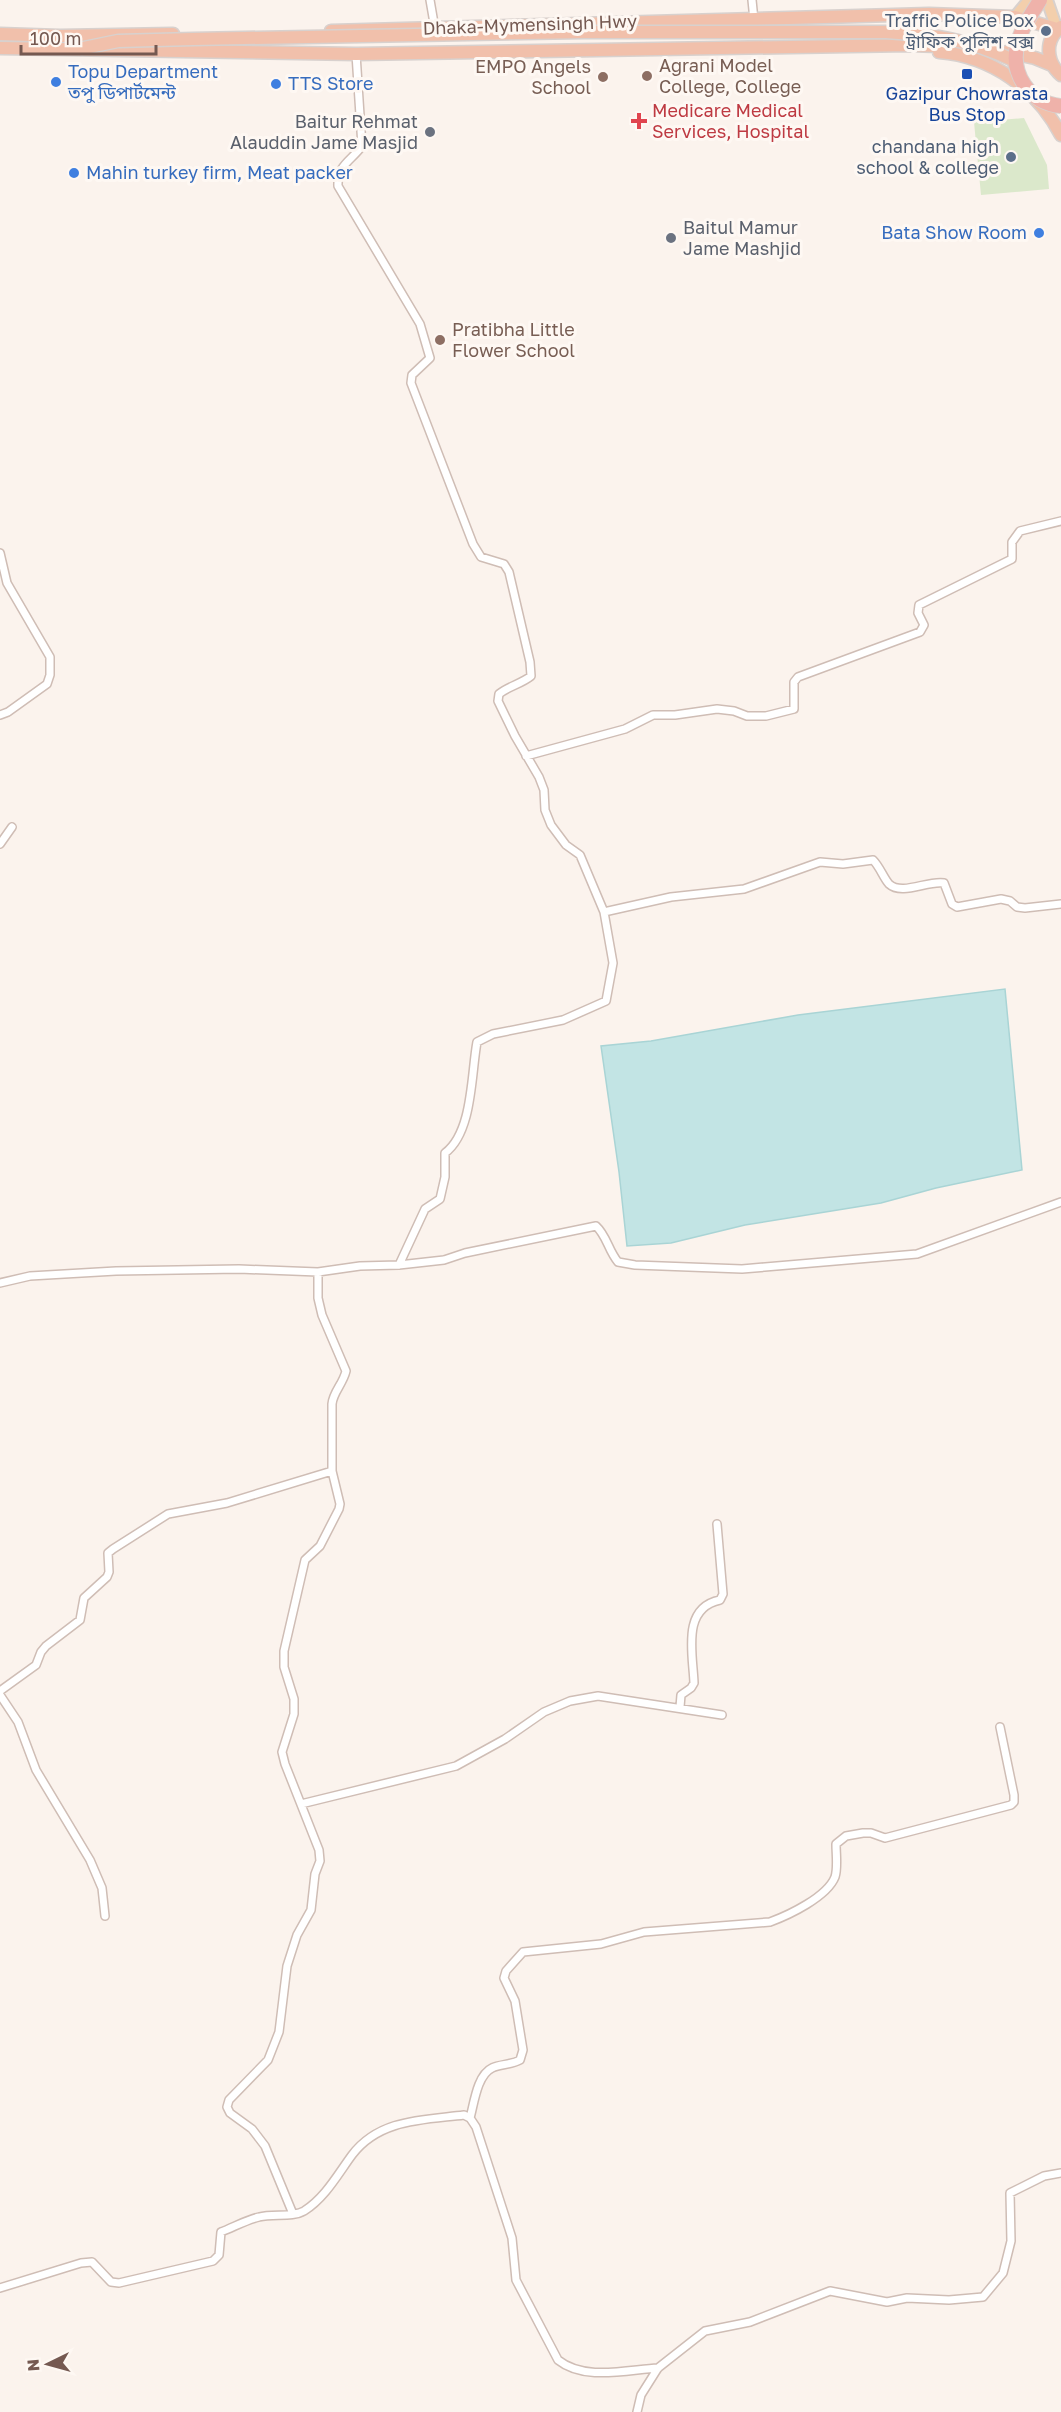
<svg xmlns="http://www.w3.org/2000/svg" width="1061" height="2412" viewBox="0 0 1061 2412" font-family="'Golos Text','Noto Sans Bengali',sans-serif">
<rect width="100%" height="100%" fill="#fbf3ed"/>
<!-- green -->
<path fill="#dbe8cb" d="M1024,118L1047,165L1049,189L981,195L974,122Z"/>
<!-- water -->
<path fill="#c2e4e4" stroke="#a9d4d5" stroke-width="1.5" d="M1005,989L1022,1170L936,1188L881,1203L745,1225L671,1243L627,1246L619,1172L601,1046L651,1041L798,1015Z"/>
<g fill="none" stroke-linecap="round" stroke-linejoin="round">
<!-- minor casing -->
<g stroke="#cfbdb5" stroke-width="10">
<path id="minor" d="M430,0L435,29
M752,0L754,20
M356,54L362,146C351,161 337,165 338,186L420,324L430,358L412,375L411,383L473,544L481,557L504,564L509,572L530,662L531,676C521,684 509,686 499,694L498,701L515,736L539,777L544,790L545,810L551,825L566,845L580,855L604,912L613,963L606,1001L563,1020L493,1034L477,1042C471,1074 473,1132 445,1153V1177L440,1199L425,1209L399,1265
M0,553L7,583L50,657V675L47,684L8,712L0,715
M526,756L625,729L653,715H675L717,709L734,711L747,716H766L794,709V682L798,677L920,632L924,625L918,613L919,605L1012,559V542L1020,531L1061,521
M0,844L12,827
M604,912L671,897L744,889L820,862L843,864L873,860C880,867 883,877 889,884C902,896 928,880 944,883L952,904L957,907L1001,899L1010,901L1017,907L1025,908L1061,904
M0,1283L30,1276L116,1271L239,1269L318,1272L360,1266L399,1265L444,1260L465,1253L596,1226C607,1236 608,1250 618,1262L635,1265L742,1269L917,1254L1061,1202
M0,1691L36,1665L41,1652L46,1646L80,1620L84,1598L107,1577L109,1572L108,1553L113,1549L168,1514L227,1503L332,1471
M0,1695L18,1722L36,1770L90,1860L102,1888L105,1916
M680,1707L681,1695L691,1688L694,1683C693,1654 681,1608 720,1600L723,1594L717,1524
M301,1804L456,1766L505,1739L544,1712L570,1701L598,1696L722,1715
M470,2118C474,2104 477,2075 492,2068C500,2064 511,2065 520,2060L523,2050L515,2001L504,1978L506,1971L523,1952L601,1944L644,1932L770,1922C789,1915 827,1897 835,1877C838,1868 836,1854 836,1844L846,1836L863,1833H871L885,1838L1011,1805L1014,1802V1795L1000,1727
M293,2214L265,2146L252,2129L230,2113L227,2107L229,2100L268,2060L279,2032L287,1966L297,1935L311,1910L315,1874L320,1861L319,1850L285,1764L282,1752L294,1714V1699L284,1667V1651L305,1560L320,1546L339,1509L340,1504L332,1471V1404C333,1392 343,1384 346,1371L322,1315L318,1298V1272
M0,2288L81,2263L92,2262L111,2282L119,2283L213,2261L219,2255L221,2232C234,2227 246,2220 259,2217C273,2213 292,2218 304,2211C325,2198 338,2174 352,2155C379,2119 423,2120 464,2115L470,2118L476,2127L512,2238L516,2280L558,2360C584,2381 626,2370 658,2368
M637,2412L641,2395L658,2368L705,2331L750,2322L830,2291L887,2302L907,2298L949,2300L983,2297L1003,2273L1011,2241L1010,2193L1044,2176L1061,2173"/>
</g>
<!-- primary casing -->
<g stroke="#d8d1ce" stroke-width="14">
<path id="primary" d="M1047,0L1057,29
M1015,17L1029,0"/>
</g>
<!-- trunk casing -->
<g stroke="#d8d1ce" stroke-width="15">
<path id="trunk" d="M1061,27C1044,40 1046,62 1061,75
M331,31L929,14L1015,17L1057,29
M0,34L60,36L173,34
M0,48L356,54L910,45L966,47
M939,52C992,56 1037,89 1061,135
M1007,52L1035,58L1052,65"/>
</g>
<!-- minor -->
<use href="#minor" stroke="#fff" stroke-width="7"/>
<!-- primary -->
<use href="#primary" stroke="#f3cfac" stroke-width="10"/>
<!-- trunk -->
<use href="#trunk" stroke="#f1c0ab" stroke-width="12"/>
<!-- trunk-bridge casing -->
<g stroke="#d8d1ce" stroke-width="15" stroke-linecap="butt">
<path id="trunk-bridge" d="M79,49L118,41L193,39L584,32H886C935,35 968,39 1013,60L1017,71"/>
</g>
<!-- motorway-bridge casing -->
<g stroke="#d8d1ce" stroke-width="16" stroke-linecap="butt">
<path id="motorway-bridge" d="M1040,0C1032,14 1022,26 1018,42C1009,73 1029,103 1061,106"/>
</g>
<!-- trunk-bridge -->
<use href="#trunk-bridge" stroke="#f1c0ab" stroke-width="12"/>
<!-- motorway-bridge -->
<use href="#motorway-bridge" stroke="#efb2aa" stroke-width="14"/>
</g>
<!-- markers -->
<g fill="#5c6f8a" stroke="#fef8f3" stroke-width="2">
<circle cx="1046" cy="31" r="6"/>
<circle cx="1011" cy="157" r="6"/>
</g>
<rect fill="#1a4fb4" stroke="#fef8f3" stroke-width="2" x="961" y="68" width="12" height="12" rx="3"/>
<g fill="#8d6e63" stroke="#fef8f3" stroke-width="2">
<circle cx="647" cy="76" r="6"/>
<circle cx="603" cy="77" r="6"/>
<circle cx="440" cy="340" r="6"/>
</g>
<g fill="#3f7fe0" stroke="#fef8f3" stroke-width="2">
<circle cx="56" cy="82" r="6"/>
<circle cx="276" cy="84" r="6"/>
<circle cx="74" cy="173" r="6"/>
<circle cx="1039" cy="233" r="6"/>
</g>
<path fill="#e0444e" stroke="#fef8f3" stroke-width="2" d="M636 112h6v6h6v6h-6v6h-6v-6h-6v-6h6z"/>
<g fill="#6b7280" stroke="#fef8f3" stroke-width="2">
<circle cx="430" cy="132" r="6"/>
<circle cx="671" cy="238" r="6"/>
</g>
<g text-anchor="middle" stroke-width="6" stroke-linejoin="round" paint-order="stroke">
<!-- service labels -->
<g font-size="18" fill="#4e5e75" stroke="#fef8f3" text-anchor="end">
<text x="1034" y="27">Traffic Police Box<tspan x="1034" dy="21">ট্রাফিক পুলিশ বক্স</tspan></text>
<text x="999" y="153">chandana high<tspan x="999" dy="21">school &amp; college</tspan></text>
</g>
<!-- street labels -->
<g font-size="18" fill="#755951" stroke="#fef8f3">
<text transform="translate(530 25) rotate(-2)" y="6">Dhaka-Mymensingh Hwy</text>
</g>
<!-- education labels -->
<g font-size="18" fill="#785e54" stroke="#fef8f3" text-anchor="start">
<text x="659" y="72">Agrani Model<tspan x="659" dy="21">College, College</tspan></text>
<text x="591" y="73" text-anchor="end">EMPO Angels<tspan x="591" dy="21">School</tspan></text>
<text x="452" y="336">Pratibha Little<tspan x="452" dy="21">Flower School</tspan></text>
</g>
<!-- shop labels -->
<g font-size="18" fill="#366cbe" stroke="#fef8f3" text-anchor="start">
<text x="68" y="78">Topu Department<tspan x="68" dy="21">তপু ডিপার্টমেন্ট</tspan></text>
<text x="288" y="90">TTS Store</text>
<text x="86" y="179">Mahin turkey firm, Meat packer</text>
<text x="1027" y="239" text-anchor="end">Bata Show Room</text>
</g>
<!-- transit labels -->
<g font-size="18" fill="#164399" stroke="#fef8f3">
<text x="967" y="100">Gazipur Chowrasta<tspan x="967" dy="21">Bus Stop</tspan></text>
</g>
<!-- health labels -->
<g font-size="18" fill="#be3a42" stroke="#fef8f3" text-anchor="start">
<text x="652" y="117">Medicare Medical<tspan x="652" dy="21">Services, Hospital</tspan></text>
</g>
<!-- worship labels -->
<g font-size="18" fill="#5b616d" stroke="#fef8f3" text-anchor="end">
<text x="418" y="128">Baitur Rehmat<tspan x="418" dy="21">Alauddin Jame Masjid</tspan></text>
<text x="683" y="234" text-anchor="start">Baitul Mamur<tspan x="683" dy="21">Jame Mashjid</tspan></text>
</g>
</g>
<!-- north arrow -->
<g transform="translate(48 2364) rotate(265)" stroke="#fef8f3" stroke-width="4.5" paint-order="stroke">
<path d="M0-4.5L10 22L0 15L-10 22Z" fill="#755951"/>
<text y="-9" font-size="16" font-weight="bold" text-anchor="middle" fill="#755951">N</text>
</g>
<!-- scale -->
<path d="M21 45v9h135v-9" fill="none" stroke="#755951" stroke-width="3"/>
<text x="30" y="45" font-size="18" fill="#755951" stroke="#fef8f3" stroke-width="4.5" paint-order="stroke">100 m</text>
</svg>
